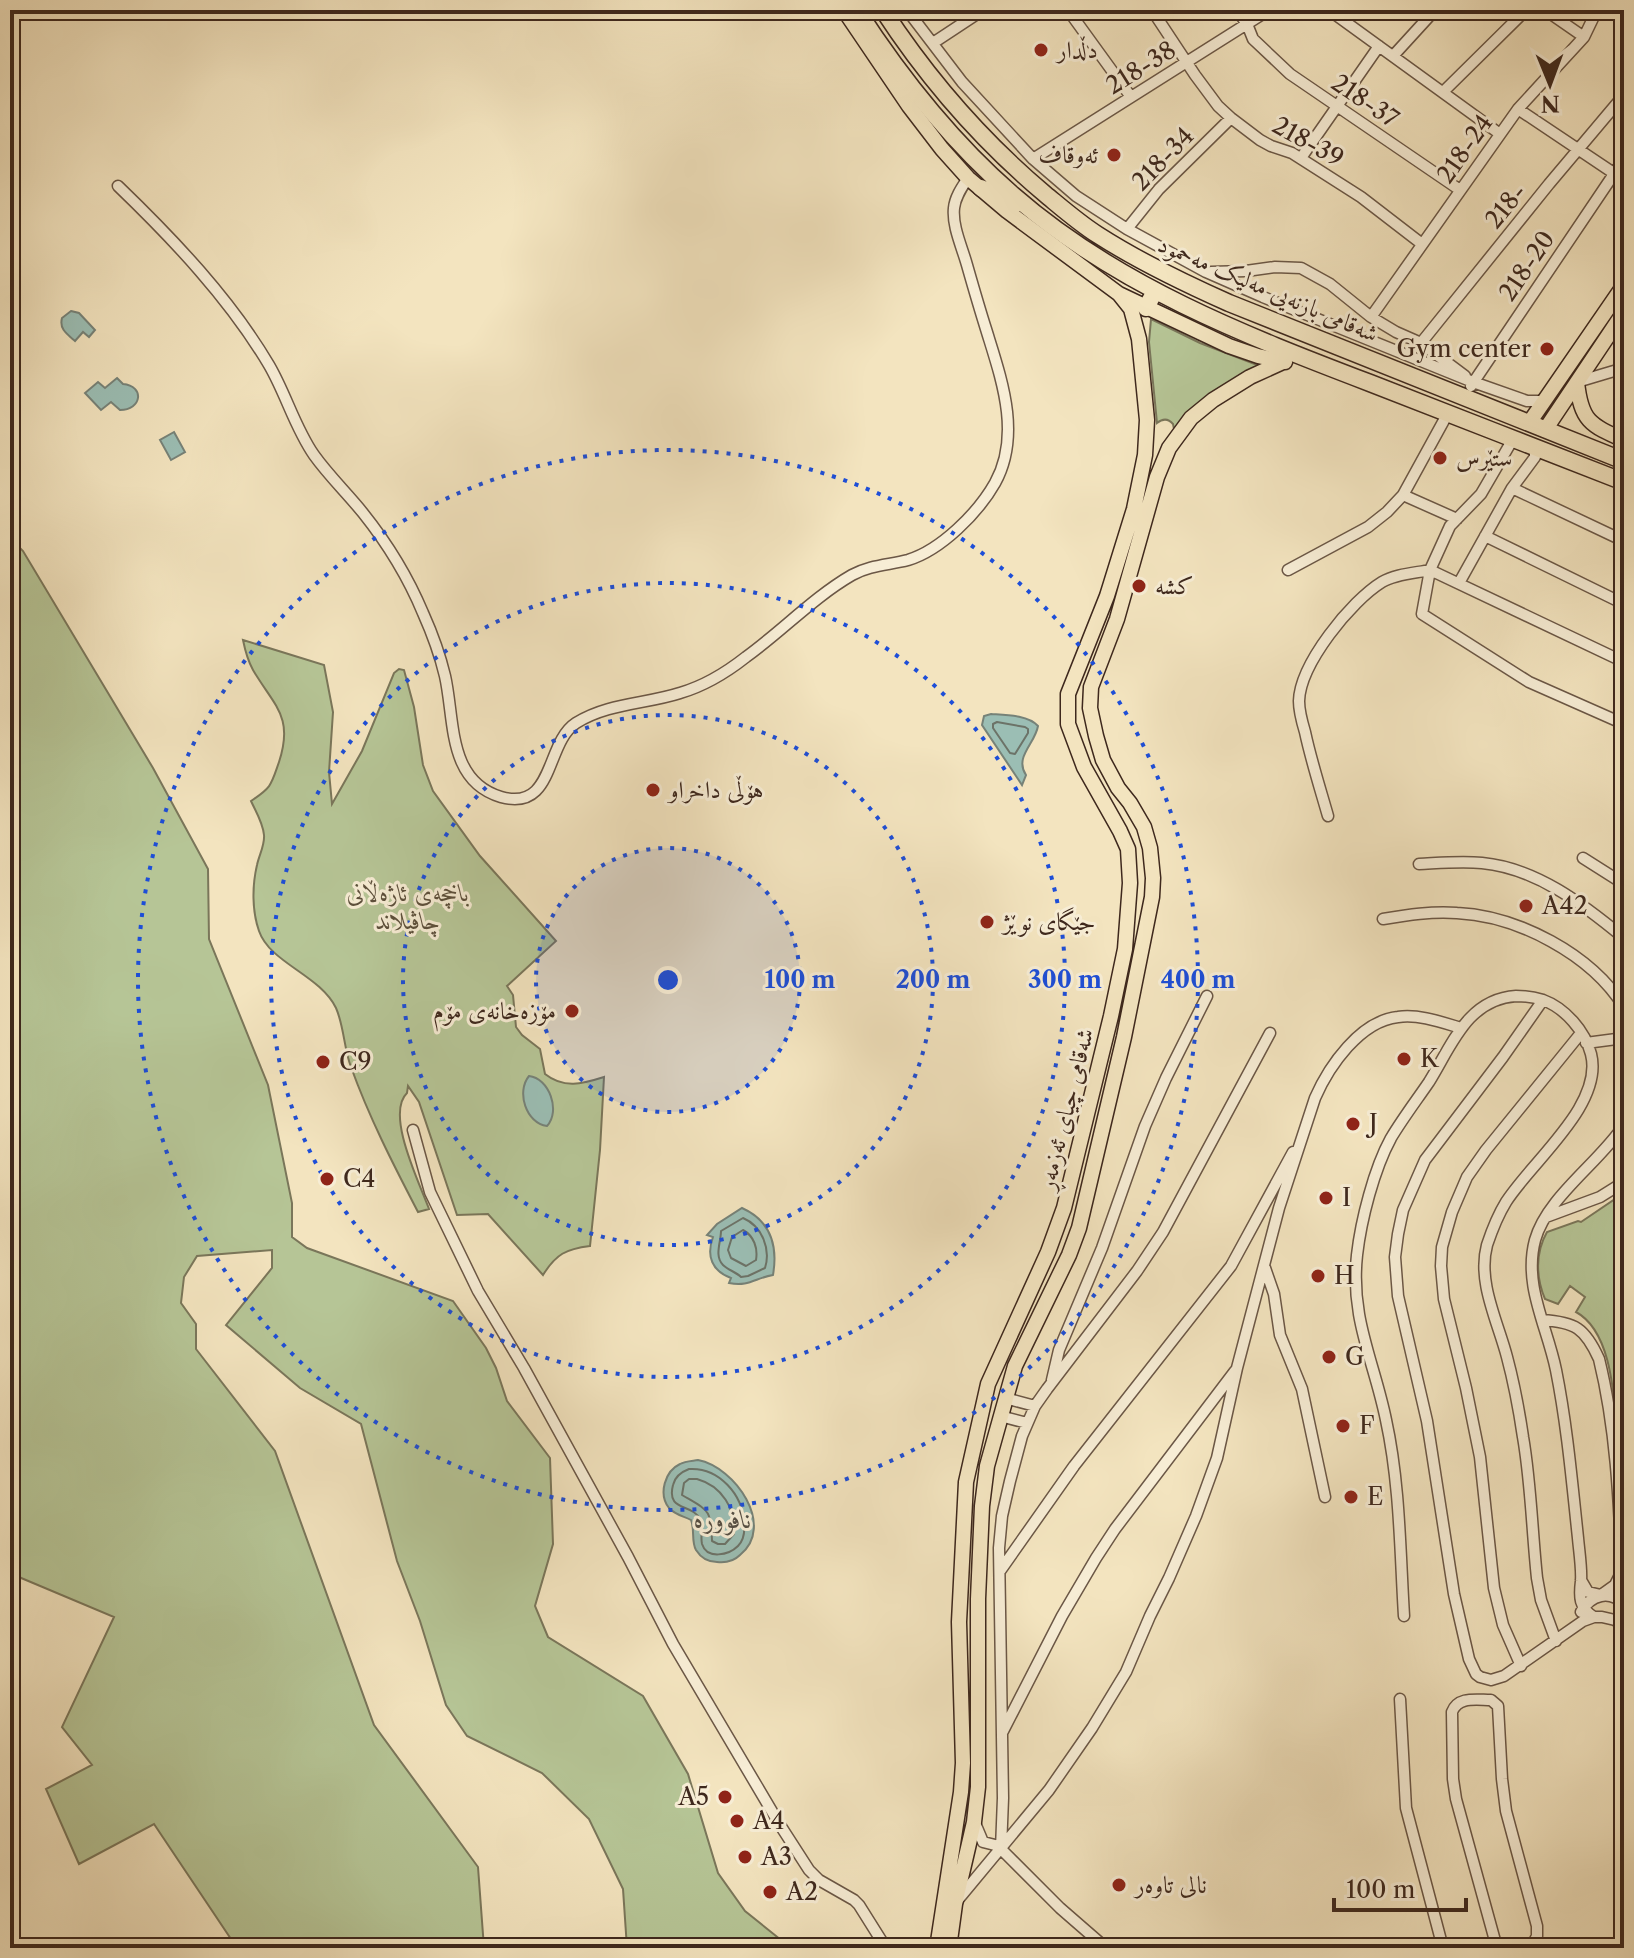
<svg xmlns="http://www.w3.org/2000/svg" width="1634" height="1958" viewBox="0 0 1634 1958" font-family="'Libre Caslon Text',Amiri,serif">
<rect width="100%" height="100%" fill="#f3e4bf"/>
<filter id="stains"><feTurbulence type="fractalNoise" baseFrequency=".0025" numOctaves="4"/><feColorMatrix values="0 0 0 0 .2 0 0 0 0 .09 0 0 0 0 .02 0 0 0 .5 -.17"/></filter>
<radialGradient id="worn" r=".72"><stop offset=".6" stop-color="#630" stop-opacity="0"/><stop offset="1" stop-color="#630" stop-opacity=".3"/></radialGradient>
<!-- green -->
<path fill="#b6c596" stroke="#7a765a" stroke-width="2" d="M1151,319L1200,343L1260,366L1194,408L1174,429L1173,424C1168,418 1162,419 1157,423L1149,342Z
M10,538L23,551L153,768L208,869L209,939L268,1085L292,1203V1237L307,1248L453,1301L486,1348L496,1368L507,1401L550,1458L553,1544L535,1606L548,1637L643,1696L688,1774L718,1873L745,1911L791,1948H627L623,1889L589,1819L542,1773L467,1736L446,1705L420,1621L397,1561L361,1424L300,1388L226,1325L272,1268V1250L197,1256L184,1277L181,1303L196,1324V1349L275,1451L374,1725L478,1867L484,1948H237L154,1824L79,1864L46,1789L92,1765L62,1727L114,1617L14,1575L10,1578Z
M243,640L324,665L333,712L329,772L332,804L362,751L394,673L399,669L404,670L414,707L423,765L433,791L480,856L556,941L507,986L513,995L516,1027L522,1035L540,1049L545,1074C564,1089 582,1084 604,1077L600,1150L590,1246C566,1249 556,1254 543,1275L488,1214L457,1215L419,1102L408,1086L407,1093C385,1114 420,1184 429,1209L418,1212C393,1164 369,1117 351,1067C344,1049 344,1026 336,1008C320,975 270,963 259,931C252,911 252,886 257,865C259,855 265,845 264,835C263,823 256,812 251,801C272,787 271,785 279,762C294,716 274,706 253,670C248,661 245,650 243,640Z
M1624,1193V1438L1618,1439C1614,1401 1613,1332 1576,1312L1585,1297L1570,1286L1558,1304L1545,1299C1536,1278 1535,1253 1547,1232L1578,1221L1581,1222Z"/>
<!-- water -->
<path fill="#9bbeb4" stroke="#768278" stroke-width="2" d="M71,311L79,313L95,330L89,337L83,332L75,341C67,334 59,329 62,318Z
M117,378L123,384C145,386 142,410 120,410L111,402L101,410L85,393L98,382L105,388Z
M174,432L185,452L171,460L160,440Z
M991,714C1006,715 1028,715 1038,726C1035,744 1014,757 1026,775L1022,785L982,725L984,716Z
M529,1076C549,1078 561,1111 547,1126C526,1123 516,1092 529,1076Z
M742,1208C771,1221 778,1246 773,1275C755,1278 749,1287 729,1283L731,1278C712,1271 706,1256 713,1237L707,1235L717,1224Z
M698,1460C735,1467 776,1526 740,1555C734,1561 726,1563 717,1562C709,1562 701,1558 696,1550C691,1541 695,1530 691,1520C684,1516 675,1515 669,1508C658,1494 665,1471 680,1464C685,1461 692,1461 698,1460Z"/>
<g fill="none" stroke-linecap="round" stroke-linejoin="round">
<!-- shore -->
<path stroke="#6c7368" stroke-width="2" d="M997,722L1025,727L1028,729V733L1015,754L1010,753L993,728V724Z
M743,1218C762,1226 771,1249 765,1268L748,1276L741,1277C736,1272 728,1270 723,1265C714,1256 721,1242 721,1231Z
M743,1230C754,1236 758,1248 756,1260L746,1266L731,1258L728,1250L732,1237Z
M689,1469C719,1467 743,1495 744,1523C745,1532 744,1540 738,1546C729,1555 707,1560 702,1544C700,1536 704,1527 700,1519C692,1503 666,1512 673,1485C675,1476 681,1472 689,1469Z
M697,1479C722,1486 736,1509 734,1534L725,1544H718L712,1541C711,1509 709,1511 682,1495L684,1483L689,1479Z"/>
<!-- minor casing -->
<g stroke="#6b5746" stroke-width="13">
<path id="minor" d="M907,10L962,82L1033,159L1076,196L1127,229L1206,272L1263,297L1473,382L1527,401H1545
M1068,10L1131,97
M1152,10L1195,75L1218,106L1231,118L1260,140L1271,146L1292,153L1361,197L1422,244
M1237,10L1247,24L1253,39L1290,74L1460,190
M1329,10L1500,134
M1545,10L1584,37
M933,43L983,10
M1393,56L1435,10
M1443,92L1526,10
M1518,109L1624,180
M1301,158L1379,46
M1033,159L1269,10
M118,186C173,239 230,299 269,365C286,394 295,428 314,455C329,476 347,493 363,513C387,543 408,577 423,613C432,633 440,655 445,676C455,720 447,781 501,797C555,812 545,743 576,723C608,703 646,704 680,693C704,686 727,672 746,657C782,631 814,597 852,575C870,565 889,565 908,560C941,550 978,513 995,483C1022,434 1001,378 986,329C979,307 973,286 967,265C962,247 952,226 954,208C955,197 962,187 968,178
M1127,229L1159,189L1231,118
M1211,272L1246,271L1275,267L1301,268L1330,284L1371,317L1396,332L1421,343L1465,376
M1371,317L1518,109L1584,37L1597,10
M1421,343L1549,184L1624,95
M1577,382L1624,368
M1471,386L1624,159
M1512,488L1624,541
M1403,495L1457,519
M1485,536L1624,604
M1288,570L1368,527L1387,512L1403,495L1448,413
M1459,583L1512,488L1535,457V447
M1624,662L1430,570L1422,614L1529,682L1624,724
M1328,816C1320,788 1311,760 1305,732C1302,722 1299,711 1299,701C1300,664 1351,601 1382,582C1395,574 1415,573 1430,570L1450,526L1481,494L1513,439
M1583,858L1624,884
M1419,864C1440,863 1461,861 1482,863C1536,868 1583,904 1624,938
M1383,919C1407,915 1432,911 1457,913C1518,916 1591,954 1624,1007
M1543,1000L1503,1057L1425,1160L1403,1210L1398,1234L1395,1257L1398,1296L1427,1421L1454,1594L1469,1659L1476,1674L1480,1677L1491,1680L1504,1676L1583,1621L1594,1617H1602L1615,1620L1624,1626
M1586,1043L1624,1038
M413,1130L430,1192L478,1291L524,1368L628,1557L673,1644L780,1825L809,1870L819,1880L854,1900L859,1905L886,1948
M1546,1217L1600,1197L1624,1182
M1265,1268L1274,1294L1280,1335L1302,1389L1325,1497
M1542,1320C1575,1322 1585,1328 1599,1359C1616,1428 1619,1499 1622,1570L1624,1576
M1052,1380L1059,1350L1102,1248L1145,1126L1166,1078L1207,996
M1005,1398L1035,1406
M1000,1416L1027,1423
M1000,1571L1074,1466L1231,1266L1293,1152
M1581,1580L1588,1592L1601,1595L1615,1585L1622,1571
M1581,1612C1591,1594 1610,1590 1624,1604
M1404,1616C1400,1551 1400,1484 1386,1420C1374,1361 1350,1318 1357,1255C1361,1220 1374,1169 1391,1138C1403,1118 1416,1101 1429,1082C1451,1047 1467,999 1516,996C1525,996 1534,997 1543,1000C1565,1008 1585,1031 1591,1054C1604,1105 1532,1161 1506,1202C1498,1215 1492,1230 1487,1245C1477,1282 1498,1322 1507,1357C1514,1383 1519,1410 1523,1437C1531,1483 1532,1531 1537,1578L1541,1600L1556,1641
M1594,1617C1579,1608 1579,1597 1581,1581C1582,1569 1579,1550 1578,1538C1572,1482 1567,1425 1556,1370C1547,1326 1523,1285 1535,1240C1547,1197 1600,1162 1624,1125
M1622,1650L1624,1651
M1521,1666L1503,1625L1494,1588L1480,1457L1466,1388L1444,1299L1441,1266L1442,1247L1452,1212L1467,1177L1486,1150L1581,1033
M1400,1699L1406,1808L1443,1948
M1002,1733L1062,1616L1096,1558L1115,1529L1235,1371
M975,1823L983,1842L995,1845L1001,1849L1060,1908L1106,1948
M1001,1849L1003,1798L999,1548L1002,1516L1010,1481L1022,1436L1035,1406L1047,1389L1137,1271L1163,1232L1270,1033
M956,1902L1049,1790L1092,1728L1126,1672L1150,1616L1169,1578L1196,1516L1217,1458L1237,1368L1279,1208L1315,1098C1329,1066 1360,1021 1398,1017C1419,1014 1441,1022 1461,1028
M1497,1948L1456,1799L1453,1779L1452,1712C1458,1696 1476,1700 1491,1700L1498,1706L1502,1779L1506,1811L1537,1926V1936L1531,1948"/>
</g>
<!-- major casing -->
<g stroke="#3e281d" stroke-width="17">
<path id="major" d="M844,10L909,106L942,149L968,178L1007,211L1119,294L1229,346L1258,356L1285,362
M1577,382C1581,421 1590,425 1624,440
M1529,423L1624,285
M1545,430L1624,312
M937,1948L961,1792L963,1763L959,1622L966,1482L988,1384L1048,1252L1064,1208L1111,1016L1125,949L1130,883L1128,849L1120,831L1084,767L1068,724V694L1107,596L1134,509L1145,455L1147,420L1139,339L1131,309L1119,294
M949,1948L955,1904L974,1822L978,1787V1599L982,1506L987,1466L1015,1366L1069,1255L1079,1228L1124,1037L1152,897L1153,878L1150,848L1144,827L1130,803L1118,788L1103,760L1096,736L1090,708L1091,687L1117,619L1157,477L1169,448L1191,418L1213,400L1250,377L1283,362"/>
</g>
<!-- highway casing -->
<g stroke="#3e281d" stroke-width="19">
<path id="highway" d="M857,10C901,78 952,142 1013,195C1116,285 1244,335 1370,383C1455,416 1539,449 1624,482
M883,10C928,79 982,141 1045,194C1062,208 1079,223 1098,235C1140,262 1184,283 1229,303L1624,461
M981,188L1016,204
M1146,308L1155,291"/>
</g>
<!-- minor -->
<use href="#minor" stroke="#f7edd5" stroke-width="10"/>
<!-- major -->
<use href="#major" stroke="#f3e4bf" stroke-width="14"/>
<!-- highway -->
<use href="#highway" stroke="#f3e4bf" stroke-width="16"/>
</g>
<!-- distance rings -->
<circle cx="668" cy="980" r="132" fill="#1d4ed8" fill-opacity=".12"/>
<g fill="none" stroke="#1d4ed8" stroke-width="4" stroke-dasharray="4 8">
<circle cx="668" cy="980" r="132"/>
<circle cx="668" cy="980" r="265"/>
<circle cx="668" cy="980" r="397"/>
<circle cx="668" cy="980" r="530"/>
</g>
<!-- markers -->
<g fill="#8f2418" stroke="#f7edd5" stroke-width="3">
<circle cx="1041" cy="50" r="8"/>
<circle cx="1114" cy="155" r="8"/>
<circle cx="1547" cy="349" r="8"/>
<circle cx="1440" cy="458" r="8"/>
<circle cx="1139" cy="586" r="8"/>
<circle cx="653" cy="790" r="8"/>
<circle cx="1526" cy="906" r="8"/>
<circle cx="987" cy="922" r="8"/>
<circle cx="572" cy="1011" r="8"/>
<circle cx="1404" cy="1059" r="8"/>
<circle cx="323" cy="1062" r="8"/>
<circle cx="1353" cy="1124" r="8"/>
<circle cx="327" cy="1179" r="8"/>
<circle cx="1326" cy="1198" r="8"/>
<circle cx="1318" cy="1276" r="8"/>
<circle cx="1329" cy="1357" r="8"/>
<circle cx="1343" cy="1426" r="8"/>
<circle cx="1351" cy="1497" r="8"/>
<circle cx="725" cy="1797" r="8"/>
<circle cx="737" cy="1821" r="8"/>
<circle cx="745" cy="1857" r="8"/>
<circle cx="1119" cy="1885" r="8"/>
<circle cx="770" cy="1892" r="8"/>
</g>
<g text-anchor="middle" stroke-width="6" stroke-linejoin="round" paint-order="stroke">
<!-- poi labels -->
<g font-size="24" fill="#3e281d" stroke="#f7edd5" text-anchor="start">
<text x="1057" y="58">دڵدار</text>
<text x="1098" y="163" text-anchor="end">ئەوقاف</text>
<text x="1531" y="357" text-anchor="end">Gym center</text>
<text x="1456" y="466">ستێرس</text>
<text x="1155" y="594">كشه</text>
<text x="669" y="798">هۆڵی داخراو</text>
<text x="1542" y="914">A42</text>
<text x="1003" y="930">جێگای نوێژ</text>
<text x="556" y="1019" text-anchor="end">مۆزەخانەی مۆم</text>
<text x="1420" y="1067">K</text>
<text x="339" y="1070">C9</text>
<text x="1369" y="1132">J</text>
<text x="343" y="1187">C4</text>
<text x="1342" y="1206">I</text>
<text x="1334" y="1284">H</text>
<text x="1345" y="1365">G</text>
<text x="1359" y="1434">F</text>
<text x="1367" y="1505">E</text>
<text x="709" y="1805" text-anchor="end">A5</text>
<text x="753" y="1829">A4</text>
<text x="761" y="1865">A3</text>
<text x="1135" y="1893">نالی تاوەر</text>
<text x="786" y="1900">A2</text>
</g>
<!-- street labels -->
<g font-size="24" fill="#3e281d" stroke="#f7edd5">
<text transform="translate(1141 68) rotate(-32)" y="8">218-38</text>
<text transform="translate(1365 101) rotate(34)" y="8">218-37</text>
<text transform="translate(1308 142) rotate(29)" y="8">218-39</text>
<text transform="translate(1465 149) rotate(-55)" y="8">218-24</text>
<text transform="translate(1163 159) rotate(-46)" y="8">218-34</text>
<text transform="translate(1506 206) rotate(-51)" y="8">218-</text>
<text transform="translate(1527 266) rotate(-56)" y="8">218-20</text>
<text transform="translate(1268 289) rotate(23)" y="8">شەقامی بازنەیی مەلیک مەحمود</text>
<text transform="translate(1066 1109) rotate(-76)" y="8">شەقامی چیای ئەزمەڕ</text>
</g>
<!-- park labels -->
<g font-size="24" font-style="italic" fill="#5c4f3b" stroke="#f7edd5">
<text x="408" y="901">باخچەی ئاژەڵانی<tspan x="408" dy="28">چاڤیلاند</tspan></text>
</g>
<!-- water labels -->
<g font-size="26" font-style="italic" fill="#554e43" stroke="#f7edd5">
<text x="723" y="1528">نافوورە</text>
</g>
</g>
<circle cx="668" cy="980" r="12" fill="#1d4ed8" stroke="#f7edd5" stroke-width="4"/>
<g font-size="24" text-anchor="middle" font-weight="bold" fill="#1d4ed8" stroke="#f7edd5" stroke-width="6" stroke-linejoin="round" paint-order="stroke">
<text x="800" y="988">100 m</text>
<text x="933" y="988">200 m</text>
<text x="1065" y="988">300 m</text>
<text x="1198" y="988">400 m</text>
</g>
<!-- margin -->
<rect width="1634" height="1958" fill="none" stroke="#f3e4bf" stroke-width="40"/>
<rect x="12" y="12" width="1610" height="1934" fill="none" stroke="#3e281d" stroke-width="4"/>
<rect x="20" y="20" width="1594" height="1918" fill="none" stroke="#3e281d" stroke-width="2"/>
<!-- north arrow -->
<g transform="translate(1550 84) rotate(179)" stroke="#f7edd5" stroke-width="6" paint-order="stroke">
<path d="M0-6L14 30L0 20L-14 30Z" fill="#3e281d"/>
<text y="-12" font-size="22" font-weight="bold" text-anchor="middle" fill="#3e281d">N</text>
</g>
<!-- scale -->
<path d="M1334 1898v12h132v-12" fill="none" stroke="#3e281d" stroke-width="4"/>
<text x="1346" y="1898" font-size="24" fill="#3e281d" stroke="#f7edd5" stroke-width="6" paint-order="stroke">100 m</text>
<rect width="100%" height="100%" filter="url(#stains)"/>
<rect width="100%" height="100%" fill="url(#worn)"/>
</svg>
